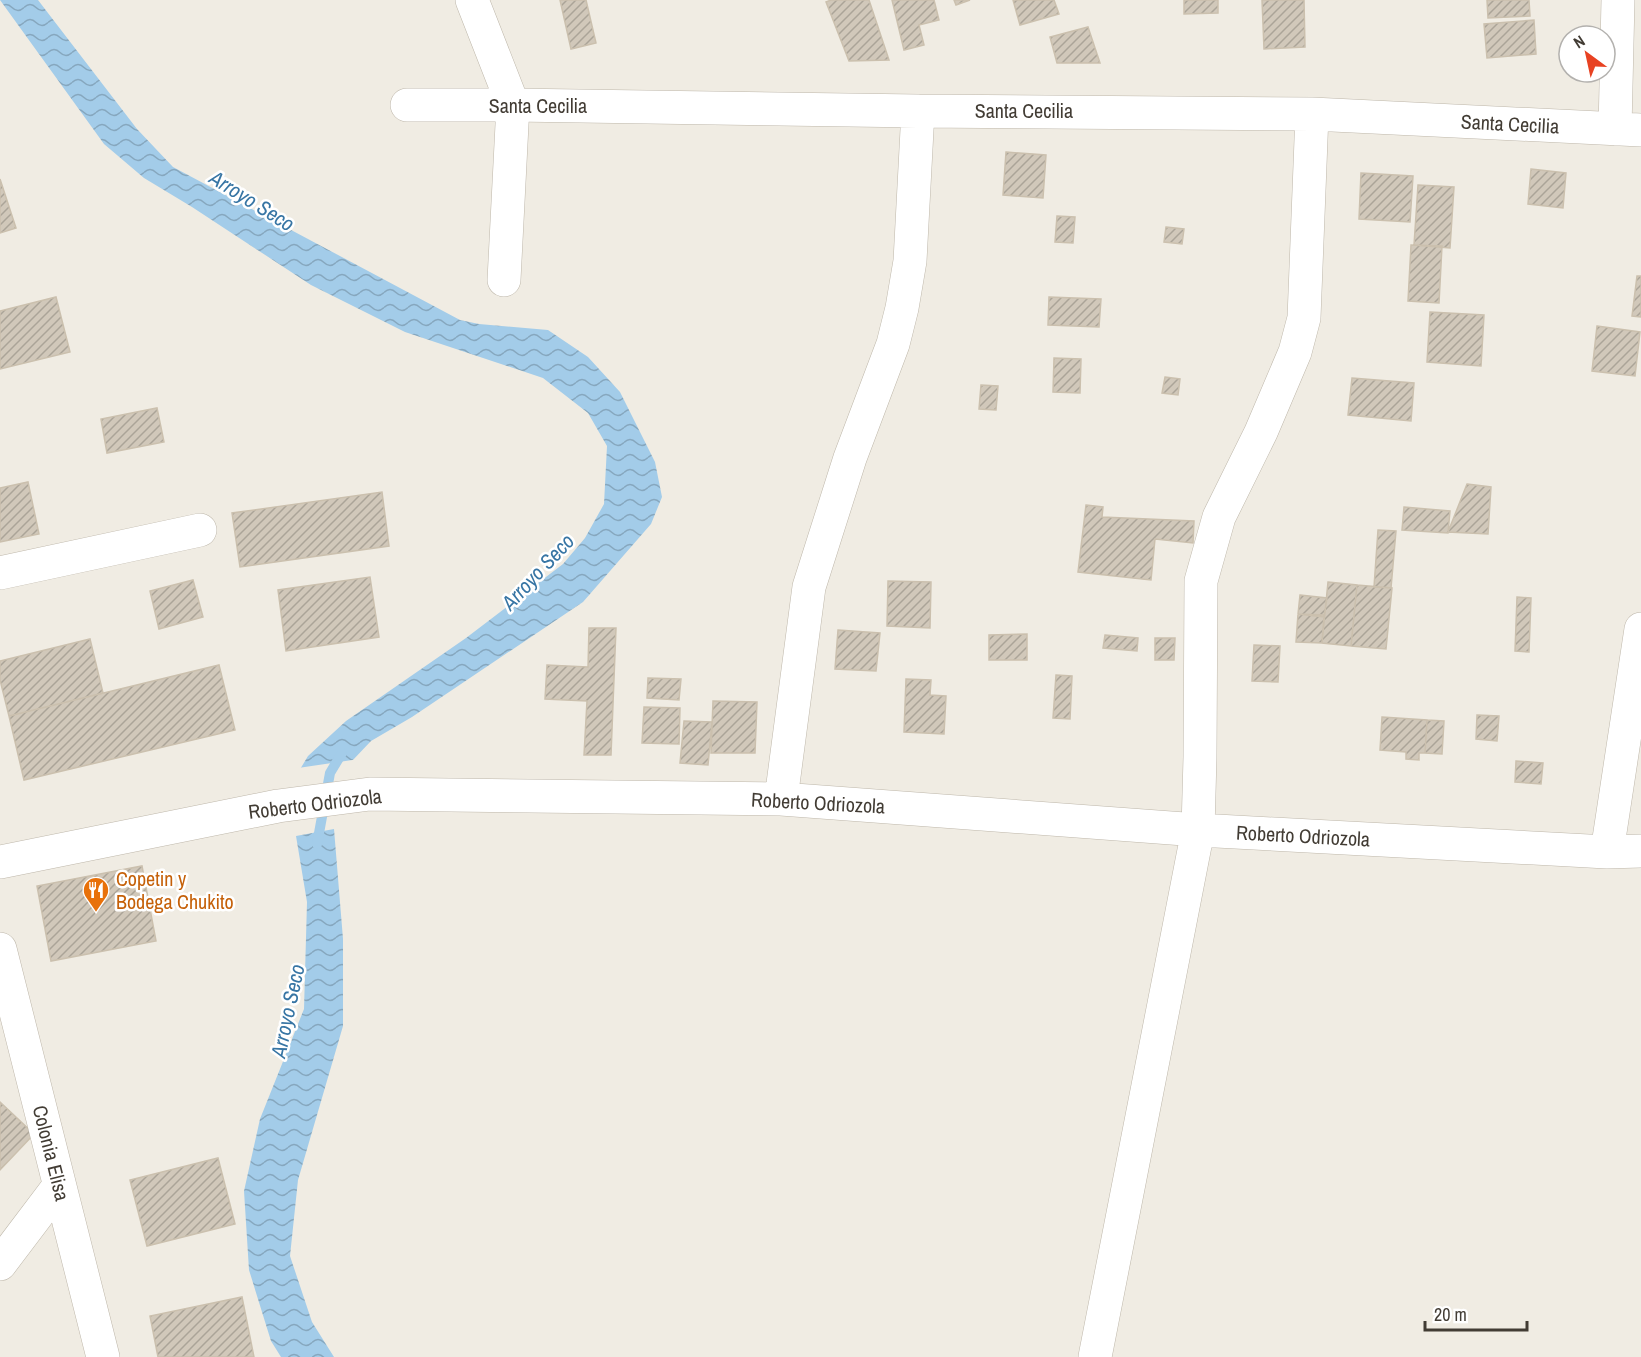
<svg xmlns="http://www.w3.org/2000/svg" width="1641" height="1357" viewBox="0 0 1641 1357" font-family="'Archivo Narrow',sans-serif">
<defs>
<pattern id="water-waves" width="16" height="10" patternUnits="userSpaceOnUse" patternTransform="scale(1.5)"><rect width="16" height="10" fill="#a3cce9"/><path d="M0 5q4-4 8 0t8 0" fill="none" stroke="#86a7be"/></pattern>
<pattern id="building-hatch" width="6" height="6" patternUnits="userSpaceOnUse" patternTransform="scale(1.5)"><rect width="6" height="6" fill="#d1c8ba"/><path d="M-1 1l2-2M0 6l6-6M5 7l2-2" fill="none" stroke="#aba498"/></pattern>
</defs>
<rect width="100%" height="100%" fill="#f0ece3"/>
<!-- water -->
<path fill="url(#water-waves)" d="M0,0H38L137,129L173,167L460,320L479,324L548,330L588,357L620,392L655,462L662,497L651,524L583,602L412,717L371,741L352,761L299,771L308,756L346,721L466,638L563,564L585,538L604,504L607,446L588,413L543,378L405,332L311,285L192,207L144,178L104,144Z
M334,829L343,939V1026L298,1180L290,1256L312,1322L334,1357H281L271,1341L249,1270L244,1191L260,1119L304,1009L307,902L296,836Z"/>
<!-- pier -->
<path fill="#f0ece3" d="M359,759L353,764L300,774L296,772L298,768Z"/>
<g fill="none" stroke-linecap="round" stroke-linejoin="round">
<!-- stream -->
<path stroke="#a3cce9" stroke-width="10" d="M317,844L330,773L342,753"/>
</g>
<!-- building -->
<path fill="url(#building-hatch)" stroke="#cbc0ae" stroke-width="1.5" d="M560,0H586L596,43L571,49Z
M831,0H869L889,60L849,61L826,2Z
M892,0H934L939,20L919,25L924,45L904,50Z
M954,0H970L956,5Z
M1013,0H1054L1059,14L1020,25Z
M1184,0H1218V13L1184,14Z
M1262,0H1304L1305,47L1264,49Z
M1487,0H1529L1530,16L1488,18Z
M1534,20L1536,54L1487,58L1484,24Z
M1088,27L1100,63H1057L1050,37Z
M1006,152L1046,155L1043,198L1003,195Z
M1531,169L1566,173L1563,208L1528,204Z
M1361,173L1413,176L1410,222L1359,219Z
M0,179L16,228L0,233Z
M1418,185L1454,187L1450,248L1414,245Z
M1057,216L1075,217L1073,243L1055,242Z
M1166,227L1184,229L1182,244L1164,242Z
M1411,245L1442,246L1439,303L1408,301Z
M1637,276H1641V317L1632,316Z
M56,297L70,352L0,369V311Z
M1049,297L1101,299L1099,327L1048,325Z
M1430,312L1484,315L1481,366L1427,362Z
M1597,326L1640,332L1635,376L1592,371Z
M1054,358L1081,359L1080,393L1053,392Z
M1165,377L1180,379L1178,395L1162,393Z
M1352,378L1414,383L1411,421L1348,415Z
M981,385L998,386L996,410L979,409Z
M157,408L164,442L107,453L101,419Z
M28,482L39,534L0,542V488Z
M1467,484L1491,487L1488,534L1448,532Z
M382,492L389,546L240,567L232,513Z
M1086,505L1103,507L1102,517L1194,521L1193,543L1155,539L1151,580L1078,572Z
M1404,507L1450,511L1448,533L1402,530Z
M1378,530L1396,531L1391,588L1374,587Z
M370,577L379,637L286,651L278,590Z
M193,580L203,617L159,629L150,591Z
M888,581L931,582L930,628L887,626Z
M1328,582L1357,585L1351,646L1322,643Z
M1357,585L1392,588L1386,649L1351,646Z
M1300,595L1327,598L1324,617L1298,614Z
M1517,597L1531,598L1529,652L1515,651Z
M1298,614L1324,615L1322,643L1296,642Z
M589,628H616L611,755H584L587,701L545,699L547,665L588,667Z
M838,630L880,633L876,671L835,669Z
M1027,634V660H989V635Z
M1105,635L1138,638L1137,651L1103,648Z
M1155,638H1175L1174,660H1155Z
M90,639L103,693L9,716L0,680V661Z
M1254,645L1280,646L1278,682L1252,681Z
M219,665L235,730L24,780L9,716Z
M1056,675L1072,676L1070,719L1053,718Z
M648,678L681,679L679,700L647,698Z
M906,679L931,680L930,695L946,696L944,734L904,732Z
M713,701L757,702L755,753H711Z
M644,707L680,708L679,744L642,743Z
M1477,715L1499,716L1497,741L1476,739Z
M1382,717L1427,720L1425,753H1419V760L1406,759V752L1380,750Z
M1427,720L1444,721L1442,754L1425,753Z
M684,721L712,722L708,765L680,763Z
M1516,761L1543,763L1541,784L1515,782Z
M142,866L156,941L51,961L37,886Z
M0,1102L34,1134L0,1170Z
M218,1158L235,1224L147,1246L130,1180Z
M242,1297L254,1357H158L150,1316Z"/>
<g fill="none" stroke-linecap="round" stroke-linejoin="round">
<!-- minor casing -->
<g stroke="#beb7aa" stroke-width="34">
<path id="minor" d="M472,0L513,105L504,280
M407,105H513L918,111L1312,114L1641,130
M1615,129L1618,0
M0,573L200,530
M781,799L809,587L850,458L893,344L902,308L910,261L918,111
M1607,852L1641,629
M0,862L278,806L370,794L781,799L1198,830L1607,852L1641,851
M0,949L103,1357
M0,1264L59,1186
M1095,1357L1198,830L1200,757L1201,581L1219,517L1261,432L1295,352L1304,318L1312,114"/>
</g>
<!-- minor -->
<use href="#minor" stroke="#fff" stroke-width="33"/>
</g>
<!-- icons -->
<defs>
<g id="restaurant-pin" transform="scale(1.35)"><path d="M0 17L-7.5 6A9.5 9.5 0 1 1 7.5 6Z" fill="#e8710a" stroke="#fff"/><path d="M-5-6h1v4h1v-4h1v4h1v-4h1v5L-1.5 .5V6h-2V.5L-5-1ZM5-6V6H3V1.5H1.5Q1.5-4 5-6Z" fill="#fff"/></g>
</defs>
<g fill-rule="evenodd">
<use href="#restaurant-pin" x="96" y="890"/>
</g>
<g text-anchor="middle" stroke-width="5" stroke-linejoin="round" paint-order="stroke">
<!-- street labels -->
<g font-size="20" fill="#423c34" stroke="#fff">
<text x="538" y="113">Santa Cecilia</text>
<text x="1024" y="118">Santa Cecilia</text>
<text transform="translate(1510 124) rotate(3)" y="7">Santa Cecilia</text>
<text transform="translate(818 803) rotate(3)" y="7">Roberto Odriozola</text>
<text transform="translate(315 804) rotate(-7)" y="7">Roberto Odriozola</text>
<text transform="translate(1303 836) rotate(3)" y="7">Roberto Odriozola</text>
<text transform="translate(51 1153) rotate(76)" y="7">Colonia Elisa</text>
</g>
<!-- food labels -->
<g font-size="20" fill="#c56008" stroke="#fff" text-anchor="start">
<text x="116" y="886">Copetin y<tspan x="116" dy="23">Bodega Chukito</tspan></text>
</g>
<!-- water labels -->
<g font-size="21" font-style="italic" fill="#3775a4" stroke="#fff">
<text transform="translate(252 201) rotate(32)" y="7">Arroyo Seco</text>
<text transform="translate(538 572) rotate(-47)" y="7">Arroyo Seco</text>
<text transform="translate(288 1011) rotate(-78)" y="7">Arroyo Seco</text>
</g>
</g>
<!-- north arrow -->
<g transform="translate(1587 54) rotate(327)"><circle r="28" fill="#ffffff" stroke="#b3b1ae" stroke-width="1.5"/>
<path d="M0-4.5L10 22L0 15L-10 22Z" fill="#e84222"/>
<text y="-9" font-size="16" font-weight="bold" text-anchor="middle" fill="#423c34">N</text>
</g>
<!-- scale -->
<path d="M1425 1321v9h102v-9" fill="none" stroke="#423c34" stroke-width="3"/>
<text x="1434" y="1321" font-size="18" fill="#423c34" stroke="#ffffff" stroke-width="4.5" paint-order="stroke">20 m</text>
</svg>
